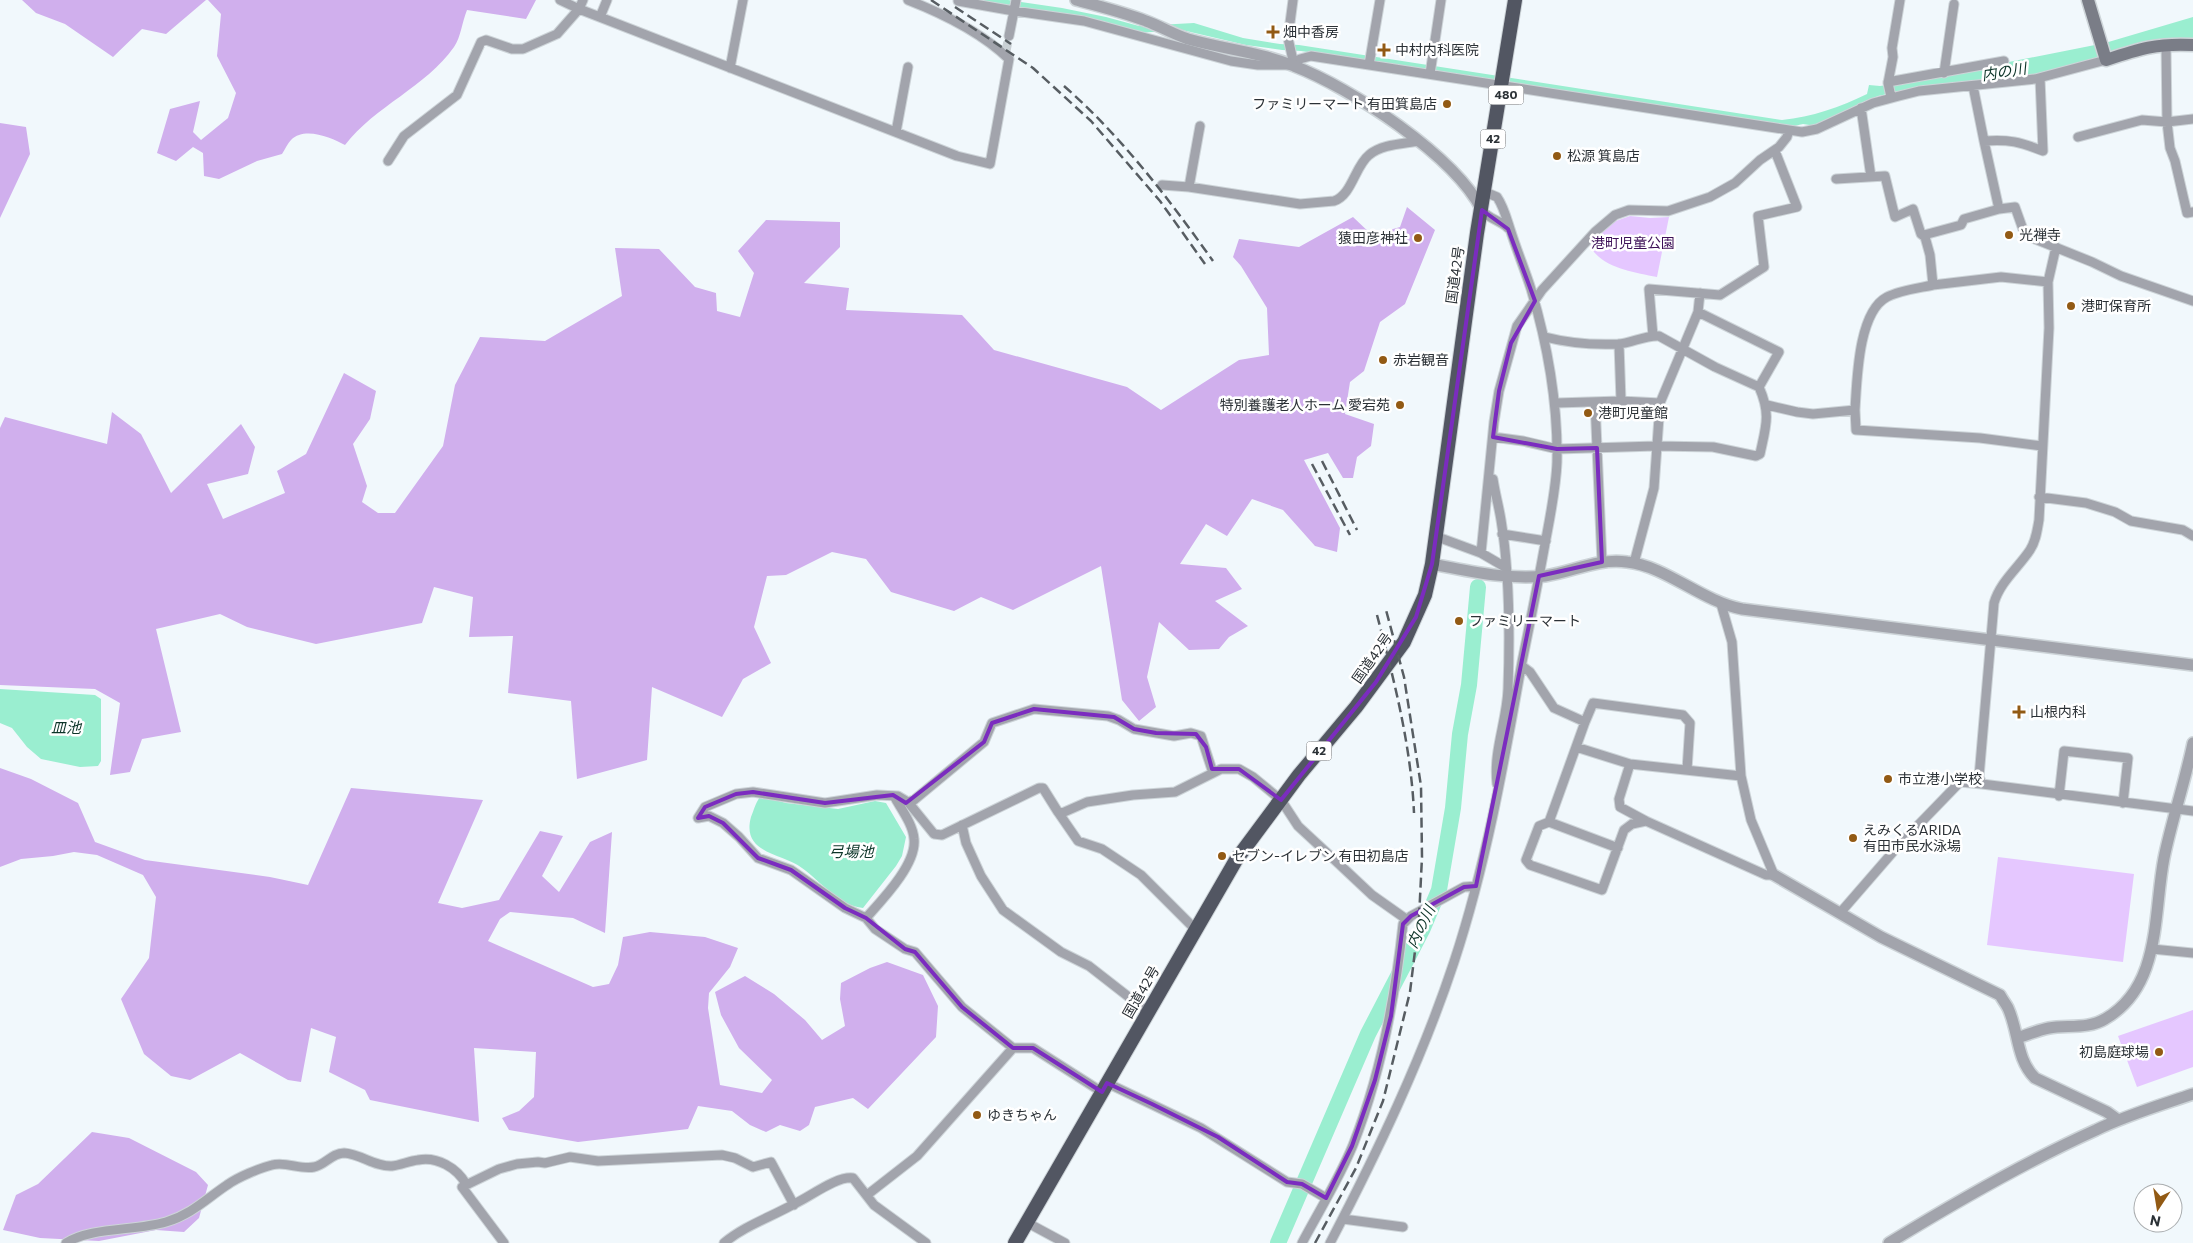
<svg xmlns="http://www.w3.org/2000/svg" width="2193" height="1243" viewBox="0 0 2193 1243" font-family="Commissioner,'Noto Sans JP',sans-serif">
<rect width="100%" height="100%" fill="#f1f8fc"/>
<!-- green -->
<path fill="#e5c7ff" d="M1630,216L1650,218L1669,217L1657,277C1632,272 1602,268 1589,245L1613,222Z
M1998,857L2134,874L2123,962L1987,945Z
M2193,1010V1067L2137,1087L2118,1036Z"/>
<!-- forest -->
<path fill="#d0afed" d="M22,0H206L166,34L142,29L113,57L65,24L36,13Z
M208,0H536L526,19L467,10C462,22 461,37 454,47C426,87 375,106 345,145C332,138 305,126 291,140C288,143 285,149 282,154L257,161L219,179L204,176L203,153L193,147L176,161L157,153L170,109L200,101L193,132L201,140L228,118L236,93L217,56L221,14Z
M0,123L26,127L30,154L0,218Z
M1407,207L1435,230L1405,304L1380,322L1364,371L1350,382L1345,414L1374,424L1371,446L1357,457L1353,478H1343L1328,453L1304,460L1340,528L1337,552L1315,546L1283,510L1252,499L1227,536L1206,524L1180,564L1226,568L1242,589L1215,601L1248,626L1229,637L1219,649L1189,650L1159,622L1147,677L1156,707L1139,721L1122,700L1101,566L1013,610L981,597L954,611L891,592L866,559L832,552L786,575L767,576L754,627L771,663L743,679L722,717L652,687L647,760L577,779L571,701L508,693L513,636L469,637L473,597L434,587L422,623L316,644L247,627L220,614L156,629L181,732L142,739L130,772L110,775L120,703L95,689L0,685V428L5,417L107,444L112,412L141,434L171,493L241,424L255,447L248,474L207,484L223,519L285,493L277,471L306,454L344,373L376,391L370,419L353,444L367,486L362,502L378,513H395L443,446L455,385L480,337L545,341L622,296L615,248L659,249L695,287L716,293L717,311L740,317L754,273L738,251L766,220L840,222V247L804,283L849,288L846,310L962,315L994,350L1127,387L1161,410L1239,360L1269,355L1267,308L1241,266L1233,257L1239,239L1299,247L1353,217L1372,235L1400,227Z
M0,768L31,779L78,803L95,842L145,860L270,877L308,885L351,788L483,800L438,903L462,908L499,900L540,831L563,836L542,876L559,892L590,842L612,832L605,933L573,918L510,912L500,919L488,941L593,987L609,984L618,965L623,937L650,932L705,937L738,948L730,967L709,993L708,1008L720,1085L762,1093L772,1080L739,1048L721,1015L715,992L745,976L774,994L805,1020L822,1040L845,1026L840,999L841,983L870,968L887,962L923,975L938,1006L936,1037L868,1109L853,1098L815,1107L809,1125L800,1131L780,1125L766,1132L750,1125L732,1111L698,1106L688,1129L578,1142L509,1130L502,1118L519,1111L534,1097L536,1052L474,1048L479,1122L370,1100L365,1090L329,1072L336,1037L311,1028L301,1082L288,1080L240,1053L190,1080L171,1076L144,1054L121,999L149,958L156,897L143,875L97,855L74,852L53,856L21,859L0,867Z
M92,1132L129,1138L196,1172L208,1185L199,1218L184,1232L156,1230L99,1241L40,1238L3,1230L16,1195L38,1184Z"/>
<!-- water -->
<path fill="#9aeed0" d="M976,0H1008L1062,8L1106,17L1139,26L1194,23L1243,38L1280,44L1299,45L1782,120C1812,117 1840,107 1867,94L1869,85L1880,86L1907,82L2105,43L2193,17V40L2124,49L2064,68L2036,75L1920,87L1878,96L1816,126L1803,124L1794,126L1301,51L1282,50L1246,45L1182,30L1137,33Z
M0,689L95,695L101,699V761L98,766L80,767L41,759L27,747L12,728L0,723Z
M761,796L786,803L838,809L875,801L886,803L906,837L902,856L896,866L863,908C840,906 820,881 802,868C782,853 741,854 751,817C754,810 756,801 761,796Z"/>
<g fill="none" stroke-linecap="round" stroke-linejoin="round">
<!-- river -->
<path stroke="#9aeed0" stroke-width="16" d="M1278,1243L1368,1034L1423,928L1439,890L1453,808L1460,734L1469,685L1478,587"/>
<!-- minor-tunnel -->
<path stroke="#c9d0d4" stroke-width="9" stroke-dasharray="9 4.5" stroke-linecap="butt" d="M1006,51L1009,36"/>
<!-- minor casing -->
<g stroke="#cdd4d8" stroke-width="11">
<path id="minor" d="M560,0L579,9L583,0
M1293,0L1288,38L1294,65
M958,1L1014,11L1016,0
M600,17L607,0
M1009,36L1014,11L1084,21L1231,61L1258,65H1294L1300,59L1311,56L1802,132L1817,129L1873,103L1899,96L1919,91L2035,79L2106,60
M2166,45L2167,122L2170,148L2175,161L2187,213L2193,212
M1369,65L1380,0
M730,68L743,0
M1944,73L1954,4
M1430,74L1441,0
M1888,82L2004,61
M1973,86L1984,141C2009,139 2020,142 2043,151L2040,78
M1891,97L1888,83L1893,57L1892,48L1900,0
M1861,108L1871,177
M896,132L908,67
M2078,137L2142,120L2167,122L2193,119
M1984,141L1999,209
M388,161L404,136L457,95L481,42L486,40L512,49H523L557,34L579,9L957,156L990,164L1009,59C981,32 944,14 908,0
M1836,179L1885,176L1895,217L1913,209L1921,234L1925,237L1930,255L1933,285C1919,288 1900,290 1887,297C1858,312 1857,380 1855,410
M1162,185L1189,187L1300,204L1334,201C1352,195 1355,166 1369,155C1382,144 1403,144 1419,141
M1189,187L1200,126
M1482,210C1488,219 1500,220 1508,228
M1924,235L1961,225L1964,219L1999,209L2015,207L2025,235L2092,262L2121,276L2193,301
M2048,282L2056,247
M1933,285L2001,277L2048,282L2049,328L2039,520C2037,531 2036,541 2030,550C2018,568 2000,582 1994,603L1979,777L1982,784L2193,811
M1698,312L1779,352L1759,387
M1653,336L1649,289L1720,295L1764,267L1758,216L1797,207L1775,151
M1619,344L1621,401
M1595,402L1602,562
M1556,403L1621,401L1660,403
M1767,405L1797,412L1813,414L1855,410L1856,430L1980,438L2042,446
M1493,437L1523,441L1557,449L1656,446L1713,447L1756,456L1760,454C1766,426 1771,414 1759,387L1715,367L1659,336C1645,335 1632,343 1618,344C1593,345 1568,343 1545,337
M1493,479C1495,493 1499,507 1501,520C1510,575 1510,634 1508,689C1507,721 1493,751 1497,784
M2039,497L2086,503L2115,512L2131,521L2183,530L2193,536
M1502,534L1546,541
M1435,536L1481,553L1505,567
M1481,553L1494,422L1499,391L1517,326L1542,290L1595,232L1615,215L1629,210L1668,211L1710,197L1735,183L1760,160L1779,147L1787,137L1789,130
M1634,563L1654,488L1660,403L1698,312L1700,293
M1522,666L1530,672L1554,708L1585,722L1576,747L1630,764L1619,799L1620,807L1646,821L1766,875H1774L1751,820L1741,776L1732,642L1721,604
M1585,722L1593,703L1683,715L1690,723L1687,770
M1576,747L1549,822L1539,826L1526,860L1530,865L1602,890L1624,830L1632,824L1646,821
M1630,764L1741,776
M2059,796L2064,751L2128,758L2123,803
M908,802L934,834L942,835L1039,788H1043L1058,812L1062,813L1087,802L1133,795L1175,792L1213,773
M1058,812L1078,841L1102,849L1141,875L1195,929
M698,818L705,807L736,794L753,792L825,803L877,795L898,796L908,802L914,800L984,742L992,723L1034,709L1108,716L1119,720L1134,729L1174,736L1191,733L1201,736L1213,773L1221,769H1239L1253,777L1281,800L1298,826L1339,864L1372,895L1406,919
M698,818L709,816L723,823L739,837L758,858L791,870L845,908L866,918L875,929L905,949L915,952L962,1007L1013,1048
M1549,822L1618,848
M962,825L966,843L981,876L1003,910L1061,952L1089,966L1148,1012
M1840,913L1899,845L1960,782L1982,784
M866,918C882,900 917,864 914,839C913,824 901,809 894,796
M2152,949L2193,953
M1107,1083L1201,1128L1287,1182L1302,1184L1326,1198
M867,1195L917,1156L1013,1048H1033L1102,1092
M1343,1219L1403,1227
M1026,1222L1065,1243
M66,1243C90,1227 136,1231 166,1222C192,1214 206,1199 227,1185C238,1177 260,1168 272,1165C286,1161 300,1170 314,1167C325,1165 332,1153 344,1153C361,1154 375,1167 392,1166C401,1165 409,1161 418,1160C437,1156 457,1168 466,1184
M504,1243L462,1187L499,1169L517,1164L538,1162L545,1163L570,1157L598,1161L722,1155L735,1158L753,1167L771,1162L794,1205
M724,1243C744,1226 771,1217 794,1204C810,1197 836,1176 853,1178L874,1205L926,1243
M1302,1243C1319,1211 1339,1179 1353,1145C1381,1074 1395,1000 1403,924L1411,916L1464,887L1476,886
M1330,1243C1377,1153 1422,1059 1454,962C1486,865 1504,763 1522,662C1530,623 1538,583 1545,544C1550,517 1556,489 1557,462C1558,402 1548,346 1531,289C1525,270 1517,251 1511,232C1507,220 1504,207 1497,197L1485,192"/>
</g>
<!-- tertiary casing -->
<g stroke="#cdd4d8" stroke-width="14">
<path id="tertiary" d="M1076,0C1099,6 1123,12 1146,21C1160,26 1173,34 1188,39C1223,49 1260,52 1294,66C1351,88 1454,155 1482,210
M1432,564C1468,571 1507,580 1545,576C1573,572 1597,558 1627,562C1666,566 1701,601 1742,609L2193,665
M1774,875L1881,937L2000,995C2002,999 2006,1004 2008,1008C2019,1032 2016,1059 2035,1078L2107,1112L2118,1120
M2017,1038C2027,1035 2038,1030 2049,1028C2067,1025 2089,1029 2105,1019C2162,986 2153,914 2164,858C2172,819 2185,782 2193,743
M1889,1243C1956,1202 2025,1162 2096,1130C2127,1115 2161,1105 2193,1094"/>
</g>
<!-- secondary casing -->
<g stroke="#cdd4d8" stroke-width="15">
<path id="secondary" d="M2088,0L2106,60C2139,49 2157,43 2193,45"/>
</g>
<!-- trunk casing -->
<g stroke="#cdd4d8" stroke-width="16">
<path id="trunk" d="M1015,1243L1236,860L1299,775L1356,707L1404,642L1425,595L1432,564L1477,233L1515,0"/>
</g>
<!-- minor -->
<use href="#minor" stroke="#a2a4ac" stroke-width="9"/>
<!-- tertiary -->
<use href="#tertiary" stroke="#a2a4ac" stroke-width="11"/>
<!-- secondary -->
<use href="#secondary" stroke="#7a7d87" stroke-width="12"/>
<!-- trunk -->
<use href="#trunk" stroke="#525662" stroke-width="14"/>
<!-- rail -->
<path stroke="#575d62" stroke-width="2.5" stroke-dasharray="10 5" stroke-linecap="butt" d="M931,0L1033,68L1091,121L1160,201L1205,264
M955,7L1011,44
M1064,86C1122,137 1168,198 1213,261
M1322,461L1357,530
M1312,464L1350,535
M1377,615C1394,680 1411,745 1414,813
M1315,1243L1356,1168L1383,1101L1410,992L1419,918L1422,857L1421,786L1404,677L1386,610"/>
</g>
<!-- marked area -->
<path fill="none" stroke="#7b2cbf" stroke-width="4" stroke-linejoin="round" d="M1482,210L1508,229L1535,301L1511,343L1499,391L1493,437L1557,449L1597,448L1602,562L1539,576L1476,886L1464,887L1411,916L1403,924L1391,1016L1375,1080L1352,1146L1326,1198L1302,1184L1287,1182L1218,1137L1152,1104L1107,1083L1102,1092L1033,1048H1013L962,1007L915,952L905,949L866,918L845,908L791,870L758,858L723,823L709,816L698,818L705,807L736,794L753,792L825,803L893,795L906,803L984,742L992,723L1034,709L1114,717L1134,729L1156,733L1196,734L1206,747L1212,769H1239L1281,800L1376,682L1416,617L1432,564Z"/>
<!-- markers -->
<g fill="#925a14" stroke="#fff" stroke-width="2">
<path d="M1270.5 24.5h5v5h5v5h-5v5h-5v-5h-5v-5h5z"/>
<path d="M1381.5 42.5h5v5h5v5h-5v5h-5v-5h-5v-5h5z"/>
<circle cx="1447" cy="104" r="5"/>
<circle cx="1557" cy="156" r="5"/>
<circle cx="2009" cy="235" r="5"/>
<circle cx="1418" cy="238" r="5"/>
<circle cx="2071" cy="306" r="5"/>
<circle cx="1383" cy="360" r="5"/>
<circle cx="1400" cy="405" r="5"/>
<circle cx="1588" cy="413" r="5"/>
<circle cx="1459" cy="621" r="5"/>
<path d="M2016.5 704.5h5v5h5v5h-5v5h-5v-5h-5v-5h5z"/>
<circle cx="1888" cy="779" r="5"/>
<circle cx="1853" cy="838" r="5"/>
<circle cx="1222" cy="856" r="5"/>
<circle cx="2159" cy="1052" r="5"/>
<circle cx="977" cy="1115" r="5"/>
</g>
<g text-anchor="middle" stroke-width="5" stroke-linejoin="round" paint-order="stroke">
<!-- shield labels -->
<g fill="#fff" stroke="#6b6f72" stroke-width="1">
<rect x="1488.5" y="85.5" width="35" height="19" rx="4"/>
<rect x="1480.5" y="129.5" width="25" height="19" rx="4"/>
<rect x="1306.5" y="741.5" width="25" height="19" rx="4"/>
</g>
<g font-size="12" font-weight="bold" fill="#2b3136">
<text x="1506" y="99">480</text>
<text x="1493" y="143">42</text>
<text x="1319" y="755">42</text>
</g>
<!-- poi labels -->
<g font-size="14" fill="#2b3136" stroke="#fff" text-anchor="start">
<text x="1283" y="37">畑中香房</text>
<text x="1395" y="55">中村内科医院</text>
<text x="1437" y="109" text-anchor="end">ファミリーマート 有田箕島店</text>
<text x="1567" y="161">松源 箕島店</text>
<text x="2019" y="240">光禅寺</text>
<text x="1408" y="243" text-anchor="end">猿田彦神社</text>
<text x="2081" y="311">港町保育所</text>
<text x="1393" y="365">赤岩観音</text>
<text x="1390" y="410" text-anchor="end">特別養護老人ホーム 愛宕苑</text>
<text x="1598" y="418">港町児童館</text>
<text x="1469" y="626">ファミリーマート</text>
<text x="2030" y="717">山根内科</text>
<text x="1898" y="784">市立港小学校</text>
<text x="1863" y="835">えみくるARIDA<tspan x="1863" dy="16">有田市民水泳場</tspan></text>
<text x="1232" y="861">セブン-イレブン 有田初島店</text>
<text x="2149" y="1057" text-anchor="end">初島庭球場</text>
<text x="987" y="1120">ゆきちゃん</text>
</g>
<!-- park labels -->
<g font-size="14" fill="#3c0f57" stroke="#fff">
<text x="1633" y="248">港町児童公園</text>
</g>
<!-- street labels -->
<g font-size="14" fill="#2b3136" stroke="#fff">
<text transform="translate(1455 275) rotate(-82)" y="5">国道42号</text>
<text transform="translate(1372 658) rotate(-55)" y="5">国道42号</text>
<text transform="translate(1141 992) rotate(-60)" y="5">国道42号</text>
</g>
<!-- water labels -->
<g font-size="15" font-style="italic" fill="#0c3428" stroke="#fff">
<text transform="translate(2004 72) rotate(-9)" y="5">内の川</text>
<text x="66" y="733">皿池</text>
<text x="851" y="857">弓場池</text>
<text transform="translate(1421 927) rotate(-64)" y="5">内の川</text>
</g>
</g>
<!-- north arrow -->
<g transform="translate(2158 1208) rotate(192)"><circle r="24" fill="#ffffff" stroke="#aaadaf"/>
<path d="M0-4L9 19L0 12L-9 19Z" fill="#925a14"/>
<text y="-8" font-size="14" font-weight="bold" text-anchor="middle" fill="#2b3136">N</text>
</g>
</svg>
